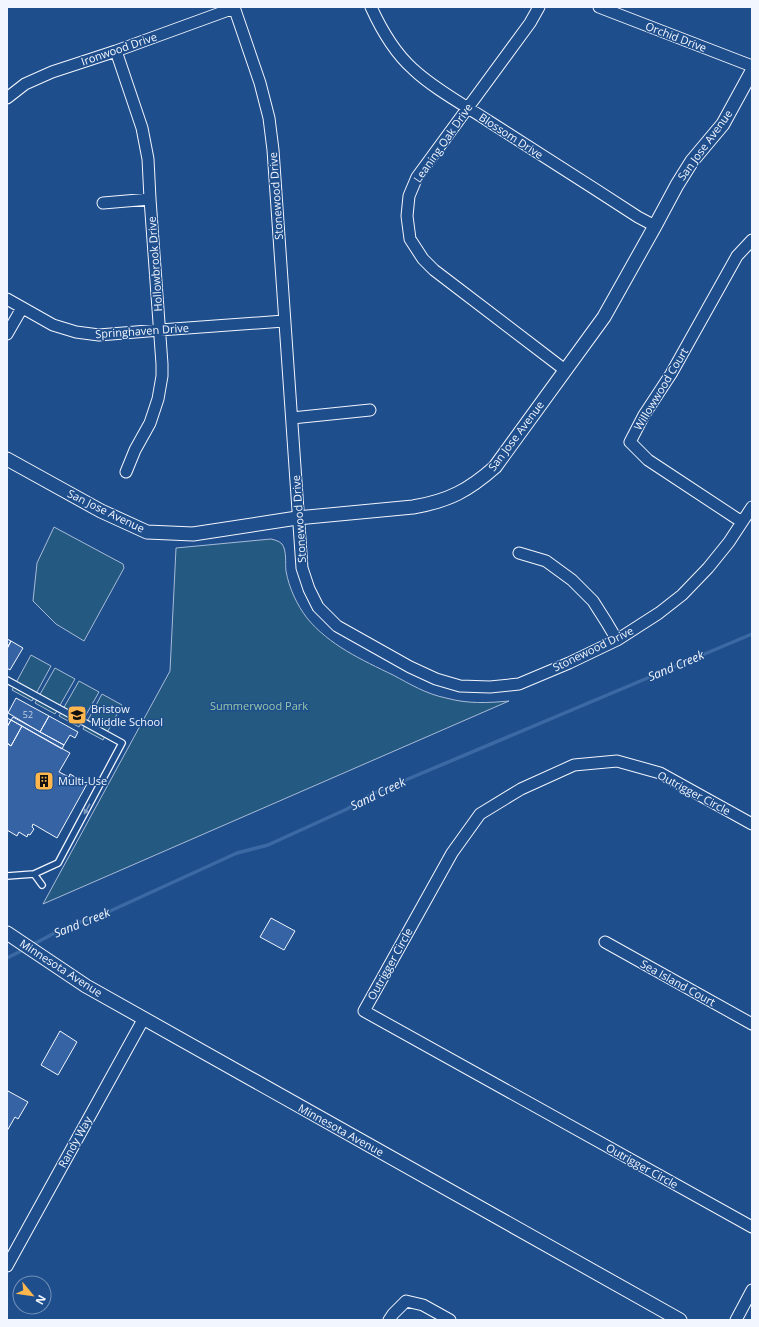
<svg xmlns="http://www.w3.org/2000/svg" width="759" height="1327" viewBox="0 0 759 1327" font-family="'Open Sans',sans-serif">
<rect width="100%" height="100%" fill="#1f4e8c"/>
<!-- green -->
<path fill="#245a82" stroke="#a8bbd7" d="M54,527L123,564L124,568L84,641L56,624L33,601L37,563Z
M271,539C275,540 279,541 282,544C287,551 285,563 286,571C289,588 297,605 307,618C329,645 362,660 393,675C410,684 426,694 446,698C468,704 487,703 509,701L43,904L170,671L176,548Z
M31,655L51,666L32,701L12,690Z
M55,668L75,679L55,714L35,703Z
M79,681L99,692L79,727L59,716Z
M102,694L122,705L103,740L83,729Z"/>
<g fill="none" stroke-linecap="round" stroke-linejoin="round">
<!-- stream -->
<path stroke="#3b69a3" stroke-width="3.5" d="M30,946L64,928L108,912L237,853L268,845L347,809L370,795L752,634
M7,958L25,949"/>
</g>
<!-- building -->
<path fill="#3563a3" stroke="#f2f6ff" d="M7,639L11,641L7,648Z
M11,641L23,648L10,670L7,668V649Z
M16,698L49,716L40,732L8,713Z
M49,716L78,732L75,738L70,735L64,745L40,732Z
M13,717L64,745L62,749L11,720Z
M7,718L11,720L7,727Z
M11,720L22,726L11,746L7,743V727Z
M22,726L70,753L59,772L69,777L70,774L87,784L57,838L33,824L32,827L34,829L30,835L28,834L27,837L19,832L17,836L7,830V743L11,746Z
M271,918L295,931L284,950L260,937Z
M60,1031L77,1042L58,1075L41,1065Z
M8,1091L28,1102L18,1119L15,1117L7,1131V1094Z"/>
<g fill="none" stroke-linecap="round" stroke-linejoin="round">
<!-- service casing -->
<g stroke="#f2f6ff" stroke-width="8">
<path id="service" d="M7,680L122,743L58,863L34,874L7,876
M34,874L42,885"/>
</g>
<!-- minor casing -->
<g stroke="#f2f6ff" stroke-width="13">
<path id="minor" d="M234,7L260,83L269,118L273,150L302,568L309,589L318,607L337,626L410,667L436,679L460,686L490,687L519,684L569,663L617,640L659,613L682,595L708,568L729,542L752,507
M371,7C381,29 395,53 413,69C434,89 466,106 490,122C540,154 589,185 638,217L655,226
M539,7L530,23L417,177L409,196L407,216L410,239L423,259L434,270L565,370
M599,7L752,66
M116,51L142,128L148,159L150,199L162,364V376L158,399L150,423L135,450L126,472
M7,98L25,84L52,72L116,51L234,8
M103,203L150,199
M7,299L53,325L76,332L99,335L160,330L284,321
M7,334L22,308
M292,418L370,410
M742,522L648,460L630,442L644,415L671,374L737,256L752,240
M519,553L546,561L572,580L593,601L607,623L617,640
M752,824L660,773L617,761L574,765L521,789L480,814L452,853L364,1011L752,1227
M605,942L752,1024
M7,1266L144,1018
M389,1320L393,1314L406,1301L423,1305L450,1320
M736,1320L752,1290"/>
</g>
<!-- tertiary casing -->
<g stroke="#f2f6ff" stroke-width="15">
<path id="tertiary" d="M7,459L101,511L147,532L193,534L297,518L413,507C449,501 469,490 495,467L604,317L655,226L677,185L692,161L723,124L752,71
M7,933L86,986L680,1320"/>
</g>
<!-- service -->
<use href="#service" stroke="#1f4e8c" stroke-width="5.5"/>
<!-- minor -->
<use href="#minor" stroke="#1f4e8c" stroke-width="11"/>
<!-- tertiary -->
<use href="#tertiary" stroke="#1f4e8c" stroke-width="13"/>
</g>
<!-- one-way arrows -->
<defs><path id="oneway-solid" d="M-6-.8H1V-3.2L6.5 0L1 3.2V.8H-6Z"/></defs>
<use fill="#7e9ac0" href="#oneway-solid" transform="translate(87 809) rotate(119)"/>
<!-- icons -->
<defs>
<g id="school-square" transform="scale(1)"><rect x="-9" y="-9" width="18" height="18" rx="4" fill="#ffb74d" stroke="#1f4e8c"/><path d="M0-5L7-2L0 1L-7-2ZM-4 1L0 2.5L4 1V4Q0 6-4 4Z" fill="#111"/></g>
<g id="building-square" transform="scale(1)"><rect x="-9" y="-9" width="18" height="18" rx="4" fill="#ffb74d" stroke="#1f4e8c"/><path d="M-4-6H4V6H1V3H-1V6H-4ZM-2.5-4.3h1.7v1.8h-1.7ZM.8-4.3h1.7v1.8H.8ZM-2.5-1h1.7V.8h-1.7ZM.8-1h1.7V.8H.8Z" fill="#111"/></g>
</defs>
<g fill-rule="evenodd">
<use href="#school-square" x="77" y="715"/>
<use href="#building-square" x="44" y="781"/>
</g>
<g text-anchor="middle" stroke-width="3" stroke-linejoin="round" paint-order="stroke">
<!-- number labels -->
<g font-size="9" fill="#c3d1e8">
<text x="28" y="718">52</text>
</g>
<!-- street labels -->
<g font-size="11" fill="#f2f6ff" stroke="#1f4e8c">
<text transform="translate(676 37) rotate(21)" y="4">Orchid Drive</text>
<text transform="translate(119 49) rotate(-19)" y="4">Ironwood Drive</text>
<text transform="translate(511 136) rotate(33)" y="4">Blossom Drive</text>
<text transform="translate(443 143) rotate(-55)" y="4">Leaning Oak Drive</text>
<text transform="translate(705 145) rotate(-54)" y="4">San Jose Avenue</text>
<text transform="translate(276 196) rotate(-94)" y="4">Stonewood Drive</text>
<text transform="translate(155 264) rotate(-94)" y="4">Hollowbrook Drive</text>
<text transform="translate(142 331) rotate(-4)" y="4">Springhaven Drive</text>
<text transform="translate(661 389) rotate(-59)" y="4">Willowwood Court</text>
<text transform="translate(516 436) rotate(-53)" y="4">San Jose Avenue</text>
<text transform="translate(106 511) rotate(26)" y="4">San Jose Avenue</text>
<text transform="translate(299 519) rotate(-94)" y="4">Stonewood Drive</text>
<text transform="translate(593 649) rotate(-26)" y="4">Stonewood Drive</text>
<text transform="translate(694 793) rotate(28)" y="4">Outrigger Circle</text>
<text transform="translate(390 964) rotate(-61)" y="4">Outrigger Circle</text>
<text transform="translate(61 968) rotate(33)" y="4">Minnesota Avenue</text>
<text transform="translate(678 983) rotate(29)" y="4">Sea Island Court</text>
<text transform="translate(341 1130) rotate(29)" y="4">Minnesota Avenue</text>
<text transform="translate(75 1142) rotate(-61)" y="4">Randy Way</text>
<text transform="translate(642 1166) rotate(29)" y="4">Outrigger Circle</text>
</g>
<!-- park labels -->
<g font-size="11" fill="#97c8a6" stroke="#1f4e8c">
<text x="259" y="710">Summerwood Park</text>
</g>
<!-- poi labels -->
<g font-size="11" fill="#f2f6ff" stroke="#1f4e8c" text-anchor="start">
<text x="91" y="713">Bristow<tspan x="91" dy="13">Middle School</tspan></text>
<text x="58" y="785">Multi-Use</text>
</g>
<!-- water labels -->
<g font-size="12" font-style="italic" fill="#f2f6ff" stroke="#1f4e8c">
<text transform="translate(676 666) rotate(-23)" y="4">Sand Creek</text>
<text transform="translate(378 794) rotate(-26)" y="4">Sand Creek</text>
<text transform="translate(82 923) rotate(-22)" y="4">Sand Creek</text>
</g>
</g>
<!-- border -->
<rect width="759" height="1327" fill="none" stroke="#f2f6ff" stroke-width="16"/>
<!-- north arrow -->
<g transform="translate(32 1295) rotate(119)"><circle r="19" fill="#1f4e8c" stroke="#7391ba"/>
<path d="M0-3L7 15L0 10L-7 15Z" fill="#ffb74d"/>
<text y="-6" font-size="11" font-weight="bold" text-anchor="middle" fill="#f2f6ff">N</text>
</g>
</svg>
